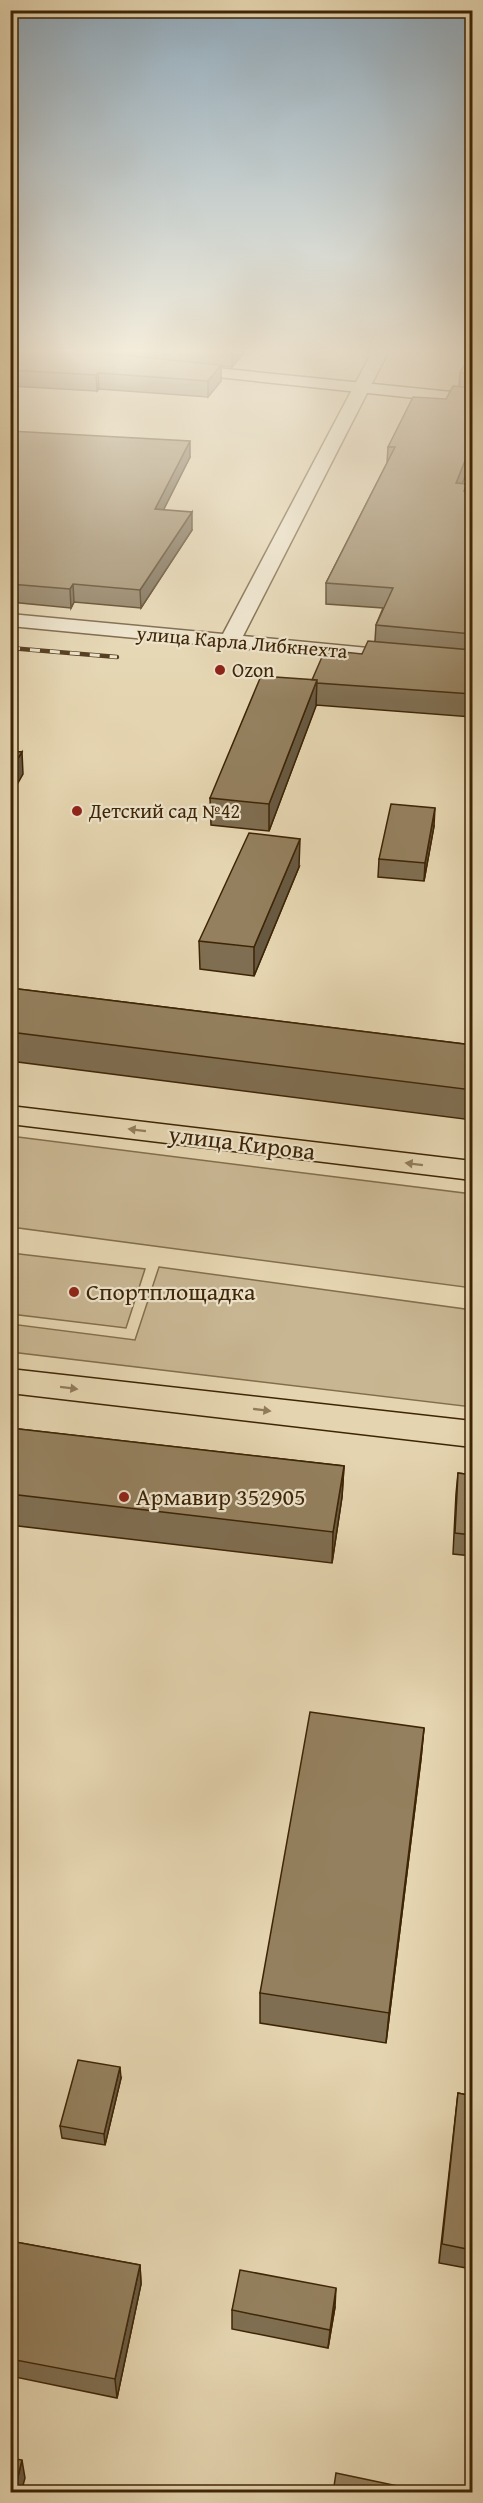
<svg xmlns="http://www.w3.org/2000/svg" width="483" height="2503" viewBox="0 0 483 2503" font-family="'Gentium Book Plus',serif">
<rect width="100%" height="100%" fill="#e4d4af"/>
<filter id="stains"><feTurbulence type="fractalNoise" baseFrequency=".00333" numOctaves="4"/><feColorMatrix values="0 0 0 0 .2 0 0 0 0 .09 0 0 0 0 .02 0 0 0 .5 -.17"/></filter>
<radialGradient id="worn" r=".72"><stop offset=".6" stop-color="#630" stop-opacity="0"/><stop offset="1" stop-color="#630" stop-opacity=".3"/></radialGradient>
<!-- green -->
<path fill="#c8b692" stroke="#836e4c" stroke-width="1.5" d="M10,1136L472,1194V1288L11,1227Z
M11,1253L145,1269L126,1328L11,1314Z
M159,1267L472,1310V1407L11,1352V1324L135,1340Z"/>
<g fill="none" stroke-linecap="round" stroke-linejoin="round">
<!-- street casing -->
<g stroke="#685130" stroke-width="3">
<path id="street" d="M373,350H389L243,636L472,658V670L10,626V614L223,634Z"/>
</g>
<!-- secondary casing -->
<g stroke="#3e2506" stroke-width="3">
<path id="secondary" d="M176,364L472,394V404L170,372L168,369L170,366Z"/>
</g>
<!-- primary casing -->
<g stroke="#3e2506" stroke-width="3">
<path id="primary" d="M10,1106L472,1161V1180L10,1124Z
M10,1369L472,1421V1447L10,1393Z"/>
</g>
<!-- street -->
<use href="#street" fill="#ede3cb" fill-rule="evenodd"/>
<!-- secondary -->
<use href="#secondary" fill="#ede3cb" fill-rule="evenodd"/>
<!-- primary -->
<use href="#primary" fill="#e4d4af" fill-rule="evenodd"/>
<!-- rail casing -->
<g stroke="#3e2506" stroke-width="4.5">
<path id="rail" d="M10,648L117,657"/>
</g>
<!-- rail -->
<use href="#rail" stroke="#ede3cb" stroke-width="3" stroke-dasharray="10" stroke-linecap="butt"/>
</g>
<!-- wall -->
<path fill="#7f6e51" stroke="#3e2506" stroke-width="1.5" d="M10,350H246L232,367L221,366V381L208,397L99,389L97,391L10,386Z
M472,350V458L462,484H467L466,491H472V717L316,705L269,831L211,825L210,798L312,680L362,654L375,641L376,625L383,608L326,604V583L387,463L388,447L446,399L459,387L460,373Z
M10,431L190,457L163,510L192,530L141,608L74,602L71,608L10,602Z
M434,826L424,881L378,877L379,859Z
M299,867L254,976L200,969L199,941Z
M10,988L472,1045V1120L10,1061Z
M10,1428L344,1466L342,1497L332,1563L10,1525Z
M458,1473L472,1475V1556L453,1554L456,1494Z
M424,1728L421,1759L386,2043L260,2023V1993Z
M121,2078L105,2145L62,2138L60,2126Z
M458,2093L472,2096V2269L439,2263Z
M10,2241L140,2265L141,2284L117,2398L10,2376Z
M335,2307L328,2348L232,2329V2310Z"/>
<!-- shaded-wall -->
<path fill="#685a42" stroke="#3e2506" stroke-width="1.5" d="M234,350H246L232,367V352Z
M221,365V381L208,397V381Z
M98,373L99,389L97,391L96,375Z
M190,441V457L155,527V509Z
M472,443V458L455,503L456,483Z
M192,512V530L141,608L140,590Z
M73,584L74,602L71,608L70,589Z
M317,680L316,706L269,831V804Z
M22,752L23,774L10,797V771Z
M435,808L434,826L424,881L425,863Z
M300,839L299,867L254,976V947Z
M344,1466L342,1497L332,1563L333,1532Z
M424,1728L421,1759L386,2043L389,2013Z
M120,2067L121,2078L105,2145L104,2134Z
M140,2265L141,2284L117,2398L115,2379Z
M336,2288L335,2307L328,2348L330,2330Z
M22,2460L25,2478L21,2493H14Z"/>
<!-- building -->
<path fill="#94805e" stroke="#3e2506" stroke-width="1.5" d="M10,350H71L221,365L208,381L98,373L96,375L10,370Z
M216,350H234L232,352Z
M472,350V374L460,373Z
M453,386L472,388V443L456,483L467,484L464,491H472V634L376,625L393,588L326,583L395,447H388L413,397L446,399Z
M10,431L190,441L155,509L192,512L140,590L73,584L70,589L10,584Z
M368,641L472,650V694L317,683V680H312L325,650L362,654Z
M261,676L317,680L269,804L210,798Z
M10,751L22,752L10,771Z
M391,804L435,808L425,863L379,859Z
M249,833L300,839L254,947L199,941Z
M10,988L472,1045V1090L10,1032Z
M10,1428L344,1466L333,1532L10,1494Z
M458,1473L472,1475V1535L455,1533Z
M310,1712L424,1728L389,2013L260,1993Z
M78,2060L120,2067L104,2134L60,2126Z
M458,2093L472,2096V2250L442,2244Z
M10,2241L140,2265L115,2379L10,2359Z
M240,2270L336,2288L330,2330L232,2310Z
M10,2458L22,2460L14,2493H10Z
M336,2473L431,2493H333Z"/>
<!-- one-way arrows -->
<defs><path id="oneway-solid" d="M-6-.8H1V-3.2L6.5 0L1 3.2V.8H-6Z" transform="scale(1.5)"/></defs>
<g fill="#917c5a">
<use href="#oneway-solid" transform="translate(137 1130) rotate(-173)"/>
<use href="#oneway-solid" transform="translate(414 1164) rotate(-173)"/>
<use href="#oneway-solid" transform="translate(69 1388) rotate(7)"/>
<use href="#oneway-solid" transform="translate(262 1410) rotate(7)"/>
</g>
<!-- sky -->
<linearGradient id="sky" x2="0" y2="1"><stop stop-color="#90a9ba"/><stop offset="0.5" stop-color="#f3ecdb"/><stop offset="1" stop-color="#f3ecdb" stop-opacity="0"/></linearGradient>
<rect width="483" height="701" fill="url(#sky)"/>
<!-- markers -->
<g fill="#8f2418" stroke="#ede3cb" stroke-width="2">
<circle cx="220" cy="670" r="6"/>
<circle cx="77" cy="811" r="6"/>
<circle cx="74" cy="1292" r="6"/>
<circle cx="124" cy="1497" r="6"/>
</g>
<g text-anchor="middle" stroke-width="4.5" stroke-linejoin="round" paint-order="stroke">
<!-- far-street labels -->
<g font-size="20" fill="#3e2506" stroke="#ede3cb">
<text transform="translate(242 642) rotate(5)" y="7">улица Карла Либкнехта</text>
</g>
<!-- far-poi labels -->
<g font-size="20" fill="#3e2506" stroke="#ede3cb" text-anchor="start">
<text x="232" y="677">Ozon</text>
<text x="89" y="818">Детский сад №42</text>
</g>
<!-- street labels -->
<g font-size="24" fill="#3e2506" stroke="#ede3cb">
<text transform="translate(242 1143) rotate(7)" y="8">улица Кирова</text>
</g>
<!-- poi labels -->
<g font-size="24" fill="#3e2506" stroke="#ede3cb" text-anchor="start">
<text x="86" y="1300">Спортплощадка</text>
<text x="136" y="1505">Армавир 352905</text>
</g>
</g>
<!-- margin -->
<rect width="483" height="2503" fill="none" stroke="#e4d4af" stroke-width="36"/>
<rect x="12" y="12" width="459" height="2479" fill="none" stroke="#3e2506" stroke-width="3"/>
<rect x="18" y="18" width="447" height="2467" fill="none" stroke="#3e2506" stroke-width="1.5"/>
<rect width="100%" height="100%" filter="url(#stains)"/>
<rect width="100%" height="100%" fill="url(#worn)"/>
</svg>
